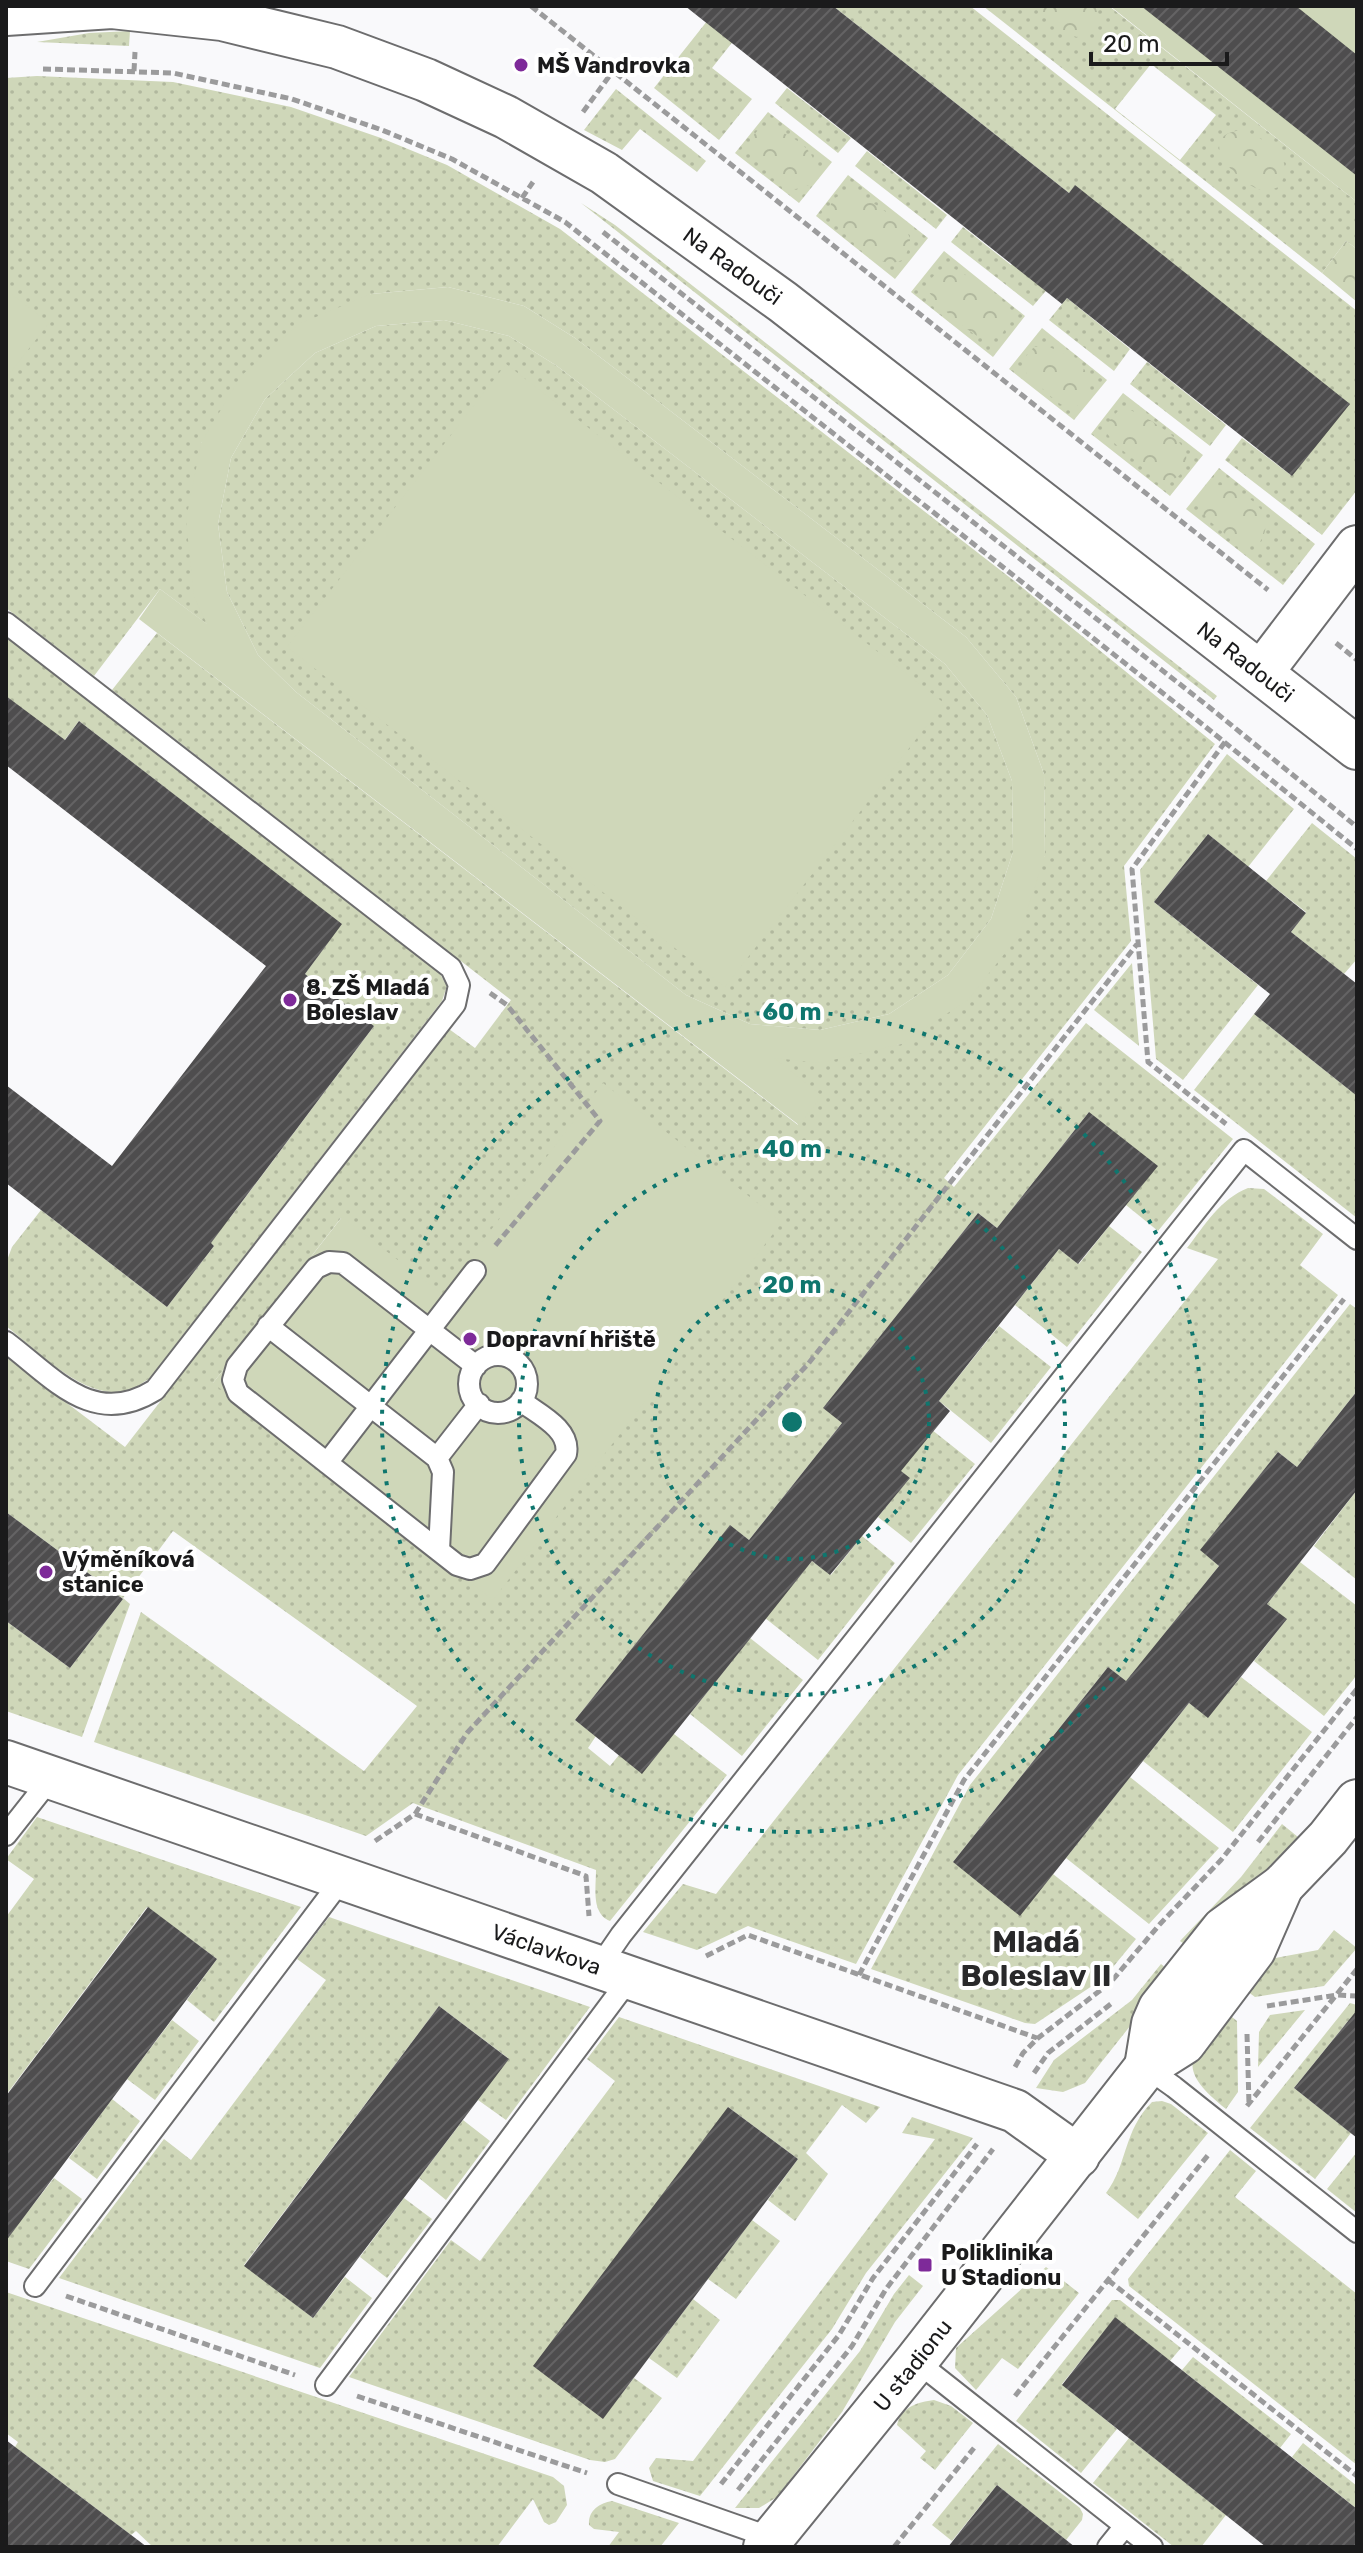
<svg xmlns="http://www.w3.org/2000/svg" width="1363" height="2553" viewBox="0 0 1363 2553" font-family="Rubik,sans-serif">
<defs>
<pattern id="grass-dots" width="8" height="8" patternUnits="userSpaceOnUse" patternTransform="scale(2)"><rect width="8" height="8" fill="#cfd7b9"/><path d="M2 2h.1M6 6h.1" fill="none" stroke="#b1b89e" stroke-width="1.8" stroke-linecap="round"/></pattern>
<pattern id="forest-crowns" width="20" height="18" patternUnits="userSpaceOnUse" patternTransform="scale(2)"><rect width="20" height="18" fill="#cfd7b9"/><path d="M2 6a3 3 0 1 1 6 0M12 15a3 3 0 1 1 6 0" fill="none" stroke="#b1b89e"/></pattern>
<pattern id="building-hatch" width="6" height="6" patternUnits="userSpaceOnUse" patternTransform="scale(2)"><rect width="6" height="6" fill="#4e4d4e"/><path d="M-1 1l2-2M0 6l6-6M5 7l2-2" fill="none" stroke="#646364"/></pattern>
</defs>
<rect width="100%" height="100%" fill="#f9f9fb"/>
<!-- grass -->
<path fill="url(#grass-dots)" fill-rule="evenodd" d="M719,6H761L712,68L752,99L719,140L654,88Z
M833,6H970L1357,311V490L1322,535L1225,460L1242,438L1292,476L1075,186L1069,193Z
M983,6H1109L1357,202V249L1346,241L1322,273ZM1151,64L1216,115L1180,160L1115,109Z
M130,31L129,46L37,42L89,33Z
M37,76L173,82L291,107L381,138L447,165L560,229L1013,580L1215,744L1124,866L1131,941L944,1178L954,1187L1086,1023L1233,1139L1158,1231L1126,1205L1089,1112L997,1228L978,1213L824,1407L842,1423L749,1540L730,1526L575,1720L596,1736L588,1748L610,1766L619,1755L674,1734L727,1775L610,1921C591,1913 596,1888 596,1870L421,1806L413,1803L366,1836L94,1742L141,1612L364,1771L417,1706L173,1531L123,1598L130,1604L82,1737L6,1711V1621L70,1668L123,1599L6,1512V1357L125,1447L449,1029L475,1048L511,1000L112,690L157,633L798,1125L773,1058L901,1044L1045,856L1044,774L1016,697L966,637L575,338L524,306L448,287L371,294L201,443L208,625L160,589L94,676L6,608V78ZM341,1218L442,1295L213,1383Z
M787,88L851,138L838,153L775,103Z
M616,89L706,161L697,172L640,129L622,150L584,130Z
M768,112L832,162L799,203L735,153Z
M867,151L947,215L936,229L855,166Z
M848,175L928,238L895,279L816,216Z
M581,203L615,225L1217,696L1214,700Z
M963,227L1011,265L1017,259L1050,286L1033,306L951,242Z
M944,251L1025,316L993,357L911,292Z
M1067,298L1130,349L1114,371L1049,320Z
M444,320L509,336L557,366L945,664L987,715L1012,781L1013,852L991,919L948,975L889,1014L820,1030L750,1024L686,995L296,692L258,655L227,592L218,524L231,458L265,399L315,353L376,326Z
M1042,328L1107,380L1074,420L1009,369Z
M1147,362L1226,425L1210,446L1130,384Z
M1123,393L1203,455L1170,496L1091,434Z
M1219,468L1315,544L1283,585L1186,509Z
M6,637L440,974L447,986L442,1001L149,1379C143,1382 138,1387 132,1389C89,1406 38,1351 6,1326V1263L12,1247L41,1210L167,1307L214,1246L203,1237L230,1218L374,1026L305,974L341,924L79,721L60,746L6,696Z
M1227,754L1294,809L1248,867L1208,834L1154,902L1258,985L1183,1080L1156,1059L1140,870Z
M1312,823L1357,859V959L1344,974L1291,932L1306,912L1266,881Z
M1132,963L1139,1046L1094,1010Z
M1254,1014L1352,1092L1357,1087V1218L1194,1090Z
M1248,1188L1264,1189L1323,1234L1300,1265L1338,1295L958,1775L856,1964L748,1926L697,1950L643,1932L683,1884L716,1894L1218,1259L1187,1248C1205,1225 1220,1199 1248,1188Z
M1109,1226L1142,1252L1067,1347L1015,1305L1059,1249L1079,1264Z
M1350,1304L1357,1309V1391L1297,1467L1278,1452L1201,1550L1219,1566L1126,1682L1108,1667L953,1862L1053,1874L1136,1939L1104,1978L1035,2024L1025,2023L871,1969L970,1785Z
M999,1326L1051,1367L991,1443L939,1401Z
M922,1422L975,1464L911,1543L878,1517L909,1478L890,1463Z
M1357,1490V1580L1314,1546Z
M862,1536L895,1563L818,1660L765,1618L812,1561L831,1575Z
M1300,1562L1357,1606V1675L1324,1716L1254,1661L1286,1620L1267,1604Z
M750,1638L803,1680L742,1756L690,1714Z
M1241,1677L1312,1732L1233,1832L1143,1761L1189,1703L1208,1717Z
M1130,1777L1219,1848L1149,1924L1066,1858Z
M37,1817L301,1907L214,2022L187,2000L217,1959L147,1907L6,2095V1917L34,1879L6,1859Z
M1282,1824L1298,1837L1207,1930L1191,1949L1180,1941L1241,1877Z
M329,1917L590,2007L506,2120L478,2100L508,2058L439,2006L244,2265L313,2318L345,2277L372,2298L320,2368L59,2278L164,2139L191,2160L326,1980L297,1959Z
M1334,1930L1357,1948L1324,1986L1255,1997L1240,1986L1265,1960L1318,1950Z
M1161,1964L1172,1973L1085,2083L1063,2092L1036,2088L1054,2060L1132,2000Z
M1350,2003L1357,2005V2028L1348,2021L1294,2088L1351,2133L1315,2179L1250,2128Z
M1223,2010L1237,2021L1238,2092L1226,2109C1174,2067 1190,2057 1223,2010Z
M1305,2010L1258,2067L1259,2032L1270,2015Z
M619,2017L880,2107L866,2123L842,2105L806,2153L828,2174L795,2221L768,2200L798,2159L728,2107L603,2418L634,2378L662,2398L615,2459L605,2462L590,2460L349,2377L451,2240L480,2261L615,2081L587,2059Z
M172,2020L199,2041L155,2100L127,2079Z
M112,2099L140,2121L97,2179L69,2158Z
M1162,2101L1171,2104L1208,2133L1138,2219L1106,2193C1128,2164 1123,2131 1152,2102Z
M912,2117L973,2138L866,2273L832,2329L700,2496L653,2481L649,2468L656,2458L693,2461L935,2139L902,2133Z
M463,2120L490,2141L446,2200L419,2178Z
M1230,2150L1256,2171L1235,2197L1357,2294V2465L1129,2286L1128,2279Z
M1357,2152V2213L1327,2189Z
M54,2178L82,2199L29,2269L6,2261V2207L22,2219Z
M404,2198L432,2219L387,2278L360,2257Z
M752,2220L780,2241L736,2299L708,2279Z
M1046,2267L1079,2293L1018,2369L1002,2358L976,2390L955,2368L956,2348Z
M909,2275L923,2286L895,2322L842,2412L777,2497L759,2508H735L860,2351L894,2294Z
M6,2292L553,2477L564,2486L567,2505L556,2522L549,2525L544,2522L533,2499L497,2547H153L136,2531L131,2535L15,2447L18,2442L6,2433Z
M693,2299L720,2320L677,2378L649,2358Z
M1112,2300H1120L1181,2348L1170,2361L1115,2318L1062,2384L1117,2429L1081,2473L1016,2421Z
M1193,2357L1291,2434L1280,2448L1182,2370Z
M934,2400L951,2406L973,2423L935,2470L920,2458L926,2451L897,2425C901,2407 918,2402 934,2400Z
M1129,2438L1226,2515L1201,2547H1174L1093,2483Z
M1303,2443L1357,2486V2509L1292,2457Z
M998,2444L1080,2508L1083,2514L1082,2520L1066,2540L997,2485L952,2541L932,2525Z
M612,2501L679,2523L660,2547H608L619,2532L594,2529L589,2525C588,2511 599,2503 612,2501Z"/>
<!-- forest -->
<path fill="url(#forest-crowns)" d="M1034,6H1095C1100,16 1096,24 1091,33L1077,37L1067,34Z
M772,128C797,138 828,155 809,185C804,186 800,189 795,189C782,189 754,161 748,150L751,138L759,129Z
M1242,130C1267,140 1298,157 1279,187C1274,188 1270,191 1266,191C1246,191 1187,136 1242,130Z
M853,192C867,198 904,221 909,236C912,244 907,252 903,260C898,261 894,263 890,263C875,264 791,200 853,192Z
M1346,241L1357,249V302L1322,273Z
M952,268C966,274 1003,297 1007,312C1010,321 1005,329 1001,336C996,337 992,340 988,340C974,339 934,303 928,290L931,279L939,270Z
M1047,346C1059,351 1074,359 1084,369C1096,382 1090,407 1070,407C1060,407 1051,396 1044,390C1035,383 1028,378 1023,367L1026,356L1034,347Z
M1130,410C1145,416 1173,433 1182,446C1193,461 1182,483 1163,480C1152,478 1141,465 1132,458C1122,450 1112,443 1106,431L1110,420L1118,411Z
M1223,485C1248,495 1279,512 1260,542C1256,543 1251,545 1247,545C1238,546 1231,538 1224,533C1206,518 1190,509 1210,486Z"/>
<!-- garden -->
<path fill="#cfd7b9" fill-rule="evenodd" d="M1110,6H1357V202Z
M448,287L524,306L575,338L966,637L1016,697L1044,774L1045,856L1019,935L969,999L901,1044L820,1063L774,1058L822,1096L799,1125L139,619L160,589L207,624L194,597L186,520L201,443L241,376L299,324L371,294ZM444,320L509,336L557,366L945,664L987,715L1012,781L1013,852L991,919L948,975L889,1014L820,1030L750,1024L686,995L296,692L258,655L227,592L218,524L231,458L265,399L315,353L376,326Z
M6,290L49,323L6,378Z
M506,364L944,703L725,987L287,647Z
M603,1083L782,1222L493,1600L213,1383L342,1217L442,1294Z"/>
<!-- building -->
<path fill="url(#building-hatch)" d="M685,6H833L1069,193L1075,185L1350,404L1292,476L1067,298L1062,304Z
M1141,6H1296L1357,55V176Z
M6,696L65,740L79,721L342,924L305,974L374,1026L211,1243L214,1246L167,1307L6,1183V1085L112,1166L266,966L6,765Z
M1208,834L1306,913L1291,932L1357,984V1096L1254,1014L1270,994L1154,902Z
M1089,1112L1158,1166L1078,1264L1059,1249L939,1401L950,1411L901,1471L910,1478L830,1575L812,1561L642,1774L575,1720L730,1525L749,1540L842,1423L823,1408L978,1213L997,1228Z
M1357,1391V1490L1267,1604L1287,1619L1208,1718L1189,1703L1020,1916L953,1862L1108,1667L1126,1681L1219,1566L1200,1550L1278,1452L1297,1467Z
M6,1512L123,1599L70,1668L6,1621Z
M148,1907L217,1959L6,2241V2096Z
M439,2006L509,2059L313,2318L244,2266Z
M1357,2010V2138L1294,2088Z
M728,2107L798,2159L603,2419L533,2366Z
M1115,2317L1357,2509V2547H1266L1062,2385Z
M6,2440L73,2491L147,2547H6Z
M997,2485L1075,2547H948Z"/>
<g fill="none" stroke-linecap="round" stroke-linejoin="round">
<!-- lane casing -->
<g stroke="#6d6d6e" stroke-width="24">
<path id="lane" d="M6,623L451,968L459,985L455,1004L155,1390C93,1429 54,1378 6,1342
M268,1326L437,1458L443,1472L439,1550
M469 1384a29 29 0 1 1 58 0a29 29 0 1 1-58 0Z
M476,1366L343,1263L329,1262L316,1268L237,1366L233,1380L238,1393L457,1565L470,1569L485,1564L566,1454C571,1429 538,1414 521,1401
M437,1458L479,1404
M327,1463L475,1271
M6,1835L51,1778
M599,1967L621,1935L1244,1150L1357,1239
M1146,2067L1174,2087L1357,2232
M35,2286L343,1878
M916,2361L1152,2547
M326,2385L618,1994L632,1979
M618,2484L772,2538
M1108,2547L1125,2526"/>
</g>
<!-- street casing -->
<g stroke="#6d6d6e" stroke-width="46">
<g id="street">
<path id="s1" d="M6,14L112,7L222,19L337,47L426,80L506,117L604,173L783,302L1357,748"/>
<path d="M1261,673L1357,547"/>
<path id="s2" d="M6,1762L1015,2111L1078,2156"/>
<path d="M1146,2067L1153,2024L1160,2008L1223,1929L1282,1886L1328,1838L1357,1801"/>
<path id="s3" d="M765,2547L916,2361L1146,2067L1184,2043L1254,1950L1282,1886"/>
</g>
</g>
<!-- path -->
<path stroke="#9b9b9c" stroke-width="5" stroke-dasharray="8 4" stroke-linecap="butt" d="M531,6L1268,590
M43,69L173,73L292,99L382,130L452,159L565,222L1197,720L1357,849
M134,71L135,52
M583,112L613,71
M522,198L533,182
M603,232L1209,707L1357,827
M1336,643L1357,660
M1225,742L1132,869L1148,1062L1226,1124
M490,993L507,1005L600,1121L494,1247
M415,1814L467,1733L808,1364L1138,943
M375,1841L415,1814L586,1876L589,1916
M1258,1842L1357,1717
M706,1956L748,1935L1037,2038
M859,1975L964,1780L1344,1299
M1267,2006L1337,1995L1357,1996
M1247,2034L1249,2104
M1015,2067L1023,2053L1038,2038L1110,1983L1160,1924L1221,1860L1357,1689
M1034,2073L1048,2053L1112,2003
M1247,2106L1357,1969
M1108,2280L1357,2476
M66,2296L295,2375
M357,2396L587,2473
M1015,2396L1209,2154
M721,2484L839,2335L873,2278L977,2144
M738,2490L852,2346L886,2289L993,2149
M894,2547L974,2448"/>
<!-- lane -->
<use href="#lane" stroke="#fff" stroke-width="20"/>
<!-- street -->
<use href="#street" stroke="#fff" stroke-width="42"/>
</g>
<!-- distance rings -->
<g fill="none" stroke="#0f766e" stroke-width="4" stroke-dasharray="4 8">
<circle cx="792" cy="1422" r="137"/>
<circle cx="792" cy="1422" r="273"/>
<circle cx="792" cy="1422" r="410"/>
</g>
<!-- markers -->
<g fill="#7e2a99" stroke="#fff" stroke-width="3">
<circle cx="521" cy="65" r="8"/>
<circle cx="290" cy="1000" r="8"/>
<circle cx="470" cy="1339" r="8"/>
<circle cx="46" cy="1572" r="8"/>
<rect x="917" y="2257" width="16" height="16" rx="4"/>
</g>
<g text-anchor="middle" stroke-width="8" stroke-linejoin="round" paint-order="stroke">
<!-- poi labels -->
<g font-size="22" font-weight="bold" fill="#1a1a1b" stroke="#fff" text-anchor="start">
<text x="537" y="73">MŠ Vandrovka</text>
<text x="306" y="995">8. ZŠ Mladá<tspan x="306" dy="25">Boleslav</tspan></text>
<text x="486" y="1347">Dopravní hřiště</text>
<text x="62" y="1567">Výměníková<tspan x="62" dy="25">stanice</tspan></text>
<text x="941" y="2260">Poliklinika<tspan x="941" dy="25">U Stadionu</tspan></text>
</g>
<!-- street labels -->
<g font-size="22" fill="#1a1a1b" stroke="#fff">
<text dy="8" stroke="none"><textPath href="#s1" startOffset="790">Na Radouči</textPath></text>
<text dy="8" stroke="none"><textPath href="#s1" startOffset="1438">Na Radouči</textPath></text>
<text dy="8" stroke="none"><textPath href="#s2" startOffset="572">Václavkova</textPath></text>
<text dy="8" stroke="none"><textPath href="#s3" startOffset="234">U stadionu</textPath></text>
</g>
<!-- district labels -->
<g font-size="30" font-weight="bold" fill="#29292a" stroke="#fff">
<text x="1036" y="1952">Mladá<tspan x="1036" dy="34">Boleslav II</tspan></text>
</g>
</g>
<circle cx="792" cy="1422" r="12" fill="#0f766e" stroke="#fff" stroke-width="4"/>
<g font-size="24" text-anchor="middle" font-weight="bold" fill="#0f766e" stroke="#fff" stroke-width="8" stroke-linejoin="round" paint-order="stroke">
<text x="792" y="1020">60 m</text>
<text x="792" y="1157">40 m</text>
<text x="792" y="1293">20 m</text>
</g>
<!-- border -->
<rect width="1363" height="2553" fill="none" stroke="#1a1a1b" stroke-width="16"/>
<!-- scale -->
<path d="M1091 52v12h136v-12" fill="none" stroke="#1a1a1b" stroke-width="4"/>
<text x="1103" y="52" font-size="24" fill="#1a1a1b" stroke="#ffffff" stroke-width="6" paint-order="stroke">20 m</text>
</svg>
